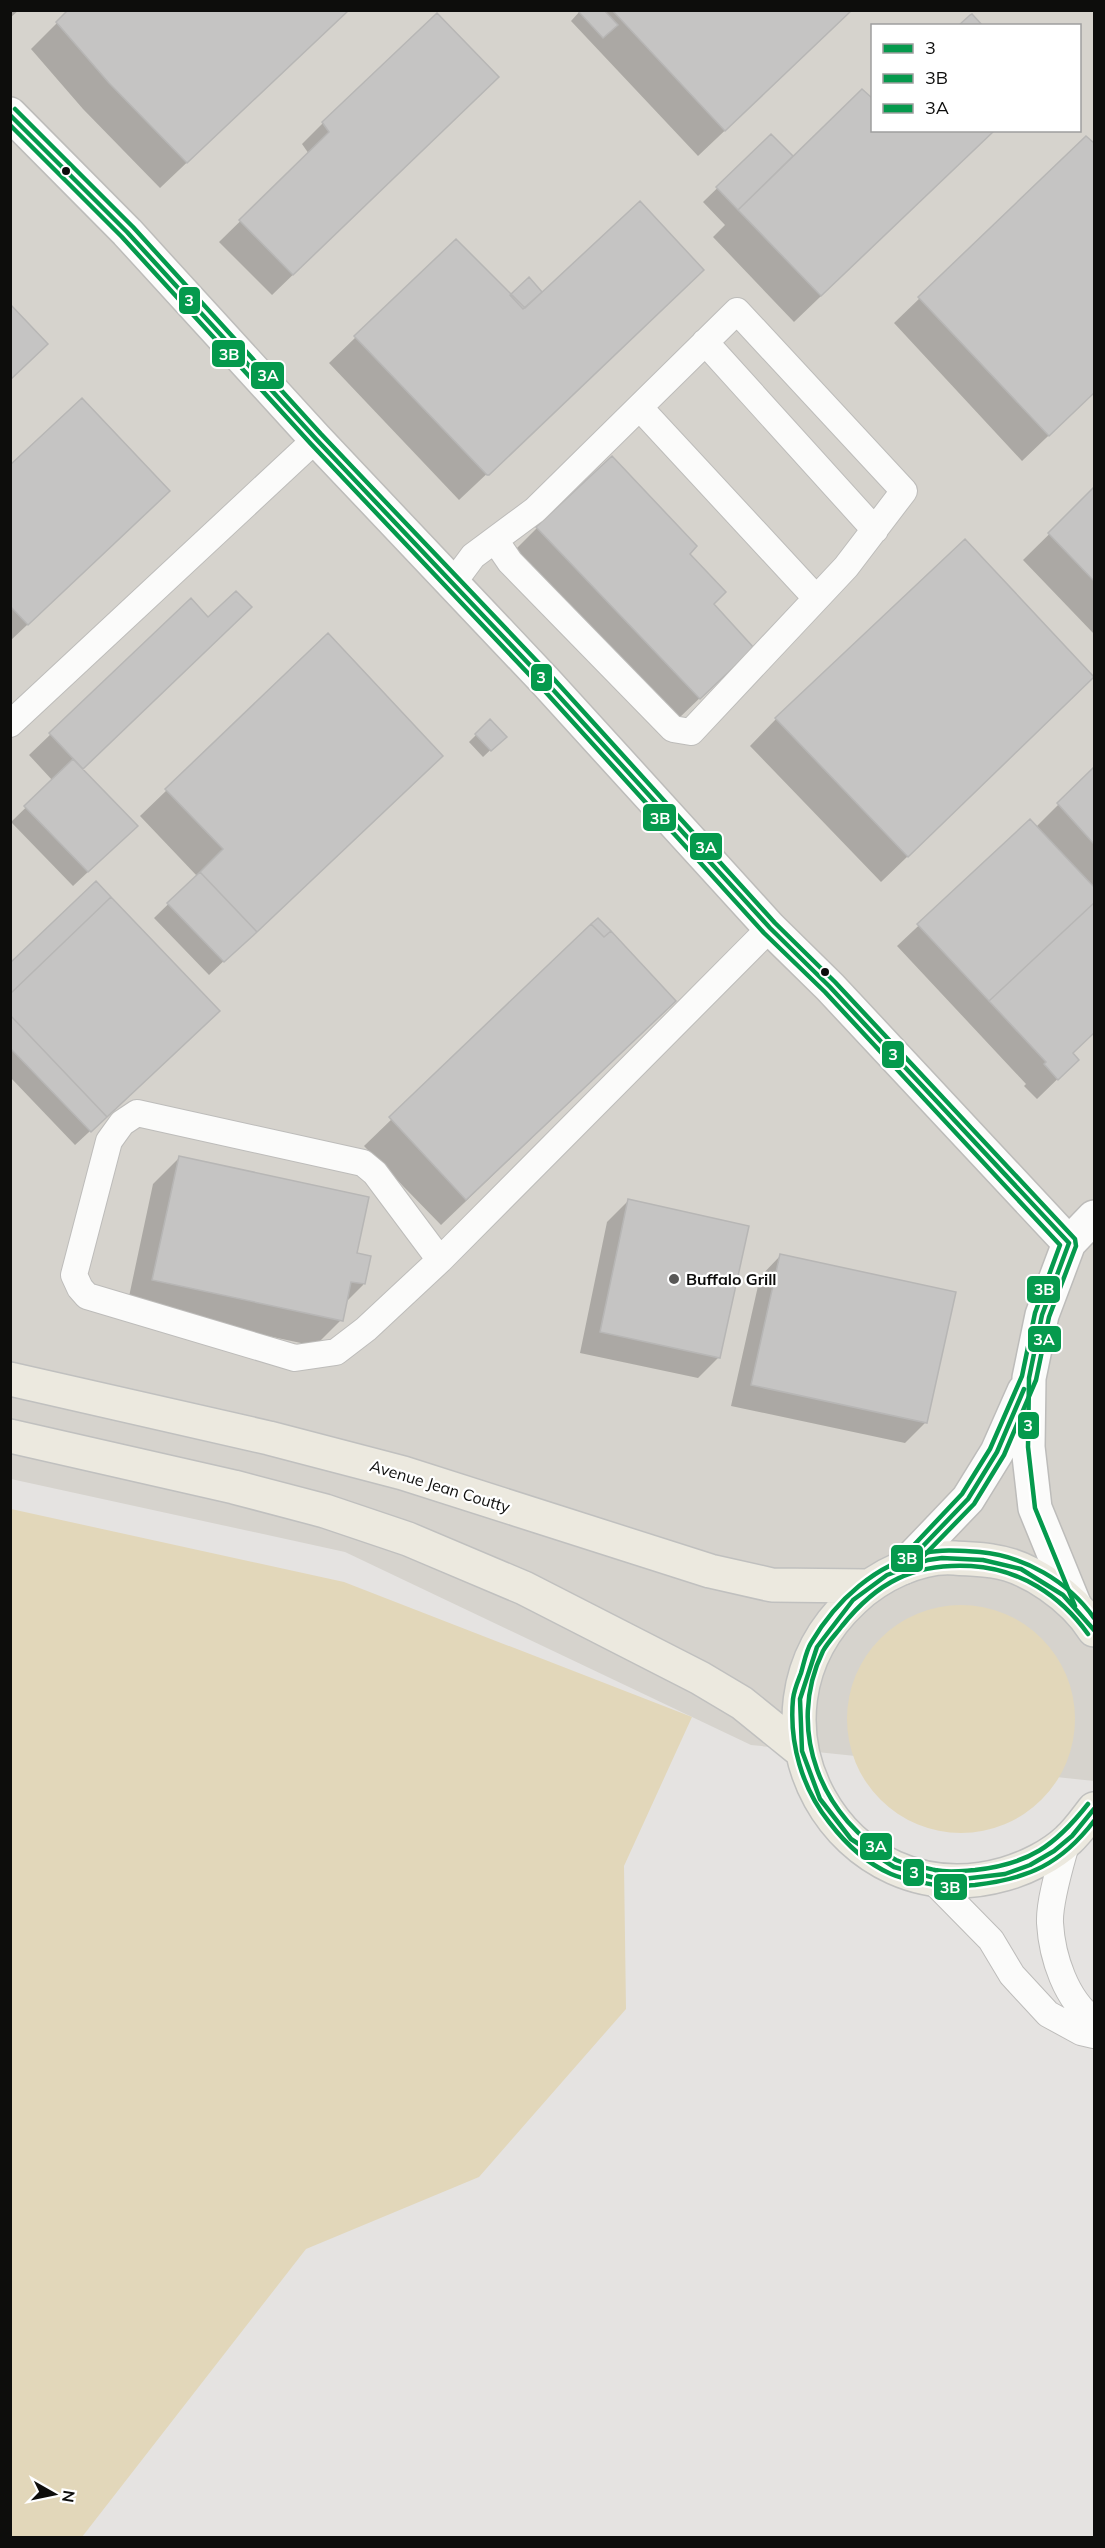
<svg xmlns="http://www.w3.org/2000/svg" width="1105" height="2548" viewBox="0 0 1105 2548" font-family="Mulish,sans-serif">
<rect width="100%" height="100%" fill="#e5e3e1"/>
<!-- built -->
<path fill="#d6d3cd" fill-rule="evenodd" d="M11,11H1094V1781L751,1745L345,1552L11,1479ZM872,26H1080V130H872Z"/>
<!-- green -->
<path fill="#e2d7ba" d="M11,1509L344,1582L692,1717L624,1866L626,2009L479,2177L306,2249L82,2537H11Z
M847 1719a114 114 0 1 1 228 0a114 114 0 1 1-228 0Z"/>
<!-- shadow -->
<path fill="#0003" d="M10,10H19L10,18Z
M70,10H348L160,188L83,109L31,49Z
M852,10L698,156L571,21L581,10Z
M862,91L872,101V130H994L794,322L713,237L725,225L703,202L771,136L793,158Z
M476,98L272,295L219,242L309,154L302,144L323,123Z
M1086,138L1094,147V392L1022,461L894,323Z
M529,280L542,294L676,296L459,500L329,363L356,337L510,297Z
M10,467L142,517L10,641Z
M1094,490V634L1023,560Z
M537,528L688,554L712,604L731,668L678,719L516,549Z
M191,600L208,619L229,628L81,770L121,841L73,886L11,822L53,781L29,755Z
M327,636L229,956L209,975L154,918L197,876L140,816Z
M1067,703L881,882L750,746L776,719Z
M490,721L504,737L483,757L469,742Z
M1094,769V1032L1071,1054L1077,1060L1037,1099L1024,1086L1026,1084L897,946L1030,821L1036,827Z
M598,920L648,1027L441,1225L364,1146Z
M10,965L198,1031L75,1145L10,1077Z
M180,1157L355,1255L369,1257L363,1285L345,1303L341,1320L315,1346L127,1306L153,1184Z
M628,1201L719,1357L698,1378L580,1353L607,1222Z
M780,1256L926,1422L905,1443L731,1406L760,1277Z"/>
<!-- building -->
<path fill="#c5c4c3" stroke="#b7b6b5" stroke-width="1.5" d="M68,10H349L187,163L109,83L56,22Z
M604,10L618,25L603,38L578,11Z
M612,10H852L725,131Z
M437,13L499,77L293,275L239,220L329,132L322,122Z
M972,14L983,26H958L970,15Z
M862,89L872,98V130H995L821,296L738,210Z
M771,134L793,156L738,210L716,187Z
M1086,136L1094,143V393L1049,436L918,297Z
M640,201L704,270L489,475H487L354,336L456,239L525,308Z
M529,277L542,292L523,309L510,295Z
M10,304L48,344L10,380Z
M82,398L170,491L28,625L10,606V465Z
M612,456L697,546L690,554L726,592L714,604L754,648L700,699L536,527Z
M1094,487V581L1048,533Z
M965,539L1094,677L908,857L775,718Z
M236,591L252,607L83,769L49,733L191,598L208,617Z
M328,633L443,756L257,932L200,872L223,849L165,789Z
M490,719L507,737L491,751L475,734Z
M73,759L138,826L88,872L24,806Z
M1094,767V844L1057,803Z
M1030,819L1094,887V903L989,1001L917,924Z
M200,872L257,932L224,962L167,903Z
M96,881L111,897L10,994V963Z
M111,897L220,1011L107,1117L10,1015V994Z
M1094,903V1033L1073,1053L1079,1060L1058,1080L1044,1064L1046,1062L989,1001Z
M598,918L611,931L604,937L591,924Z
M591,924L604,937L611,931L676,1001L466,1200L389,1117Z
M10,1015L107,1117L91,1132L10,1048Z
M179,1156L369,1197L357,1253L371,1256L365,1284L351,1282L343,1321L152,1280Z
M628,1199L749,1226L720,1358L600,1332Z
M780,1254L956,1292L927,1423L751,1385Z"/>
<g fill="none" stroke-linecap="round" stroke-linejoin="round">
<!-- service casing -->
<g stroke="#bdbcba" stroke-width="28">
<path id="service" d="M705,342L875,530
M640,408L816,598
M453,583L473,556L535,510L737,311L904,491L846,567L691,732L673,729L510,562L495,540
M10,724L316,439
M440,1260L375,1173L363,1163L137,1113L122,1123L109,1141L74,1275L80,1288L87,1296L295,1358L336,1352L366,1329L440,1260L770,928
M1067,1841C1061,1863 1049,1901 1050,1923C1052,1957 1066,2000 1094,2020
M932,1880L991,1940L1012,1975L1048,2014L1081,2032L1094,2035"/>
</g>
<!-- minor casing -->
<g stroke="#bdbcba" stroke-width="36">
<path id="minor" d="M10,114L127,232L316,439L546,682L770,928L830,987L1069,1243
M902,1568L968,1499L997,1452L1024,1391
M1075,1606L1035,1508L1028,1447L1029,1378L1042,1315L1069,1243L1094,1217"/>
</g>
<!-- primary casing -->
<g stroke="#c0c0bf" stroke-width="36">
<path id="primary" d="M10,1379L269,1438L403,1473L710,1571L772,1585L867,1586
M10,1436L234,1487L325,1511L408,1539L524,1588L700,1678L742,1703L800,1750
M1094,1630C1074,1598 1030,1566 992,1561C980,1559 967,1559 955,1558C920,1555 878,1576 853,1600C727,1717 840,1921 1005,1874C1026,1868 1051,1856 1068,1840C1078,1831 1086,1819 1094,1809"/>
</g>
<!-- service -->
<use href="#service" stroke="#fbfbfa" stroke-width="26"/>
<!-- minor -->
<use href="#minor" stroke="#fbfbfa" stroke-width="33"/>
<!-- primary -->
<use href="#primary" stroke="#ece9df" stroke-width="33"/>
<!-- bus-1 casing -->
<g stroke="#fff" stroke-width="9">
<path id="bus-1" d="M10,115L127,232L316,439L546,682L770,928L830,987L1069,1243
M1069,1243L1042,1315L1029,1378L1028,1447L1035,1508L1075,1606
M902,1568L968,1499L997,1452L1024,1389
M1094,1630L1063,1595L1021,1569L983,1560L942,1558L928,1560L887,1575L853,1600L817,1647L800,1699L802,1751L820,1799L851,1839L894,1867L946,1881L1005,1874L1030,1865L1054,1851L1072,1836L1094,1809"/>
</g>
<!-- bus-2 casing -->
<g stroke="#fff" stroke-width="9">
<path id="bus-2" d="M10,125L122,237L311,444L541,687L764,933L825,992L1060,1245L1035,1313L1022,1376L990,1449L962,1494L897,1563
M1094,1618C1068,1581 1024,1556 980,1552C962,1551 943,1549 925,1553C876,1564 836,1600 811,1643C806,1651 804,1663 801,1673C798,1681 794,1690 793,1699C789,1743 802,1788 829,1822C845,1843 866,1863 891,1874C904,1880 921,1882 935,1885C948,1889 961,1886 975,1885C1028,1879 1061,1864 1094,1821"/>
</g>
<!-- bus-3 casing -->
<g stroke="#fff" stroke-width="9">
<path id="bus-3" d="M15,109L133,227L321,434L552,677L775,923L835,982L1075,1239L1076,1246L1049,1317L1036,1380L1004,1455L974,1504L907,1573
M1088,1634C1060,1595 1020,1569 971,1566C914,1563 877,1582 842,1626C836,1634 828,1642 823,1651C785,1729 821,1820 896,1860C907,1865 923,1867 935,1870C949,1873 961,1871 975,1870C1029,1864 1055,1846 1088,1804"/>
</g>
<!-- bus-1 -->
<use href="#bus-1" stroke="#059a4d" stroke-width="4.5"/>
<!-- bus-2 -->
<use href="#bus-2" stroke="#059a4d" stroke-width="4.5"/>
<!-- bus-3 -->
<use href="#bus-3" stroke="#059a4d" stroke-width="4.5"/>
</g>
<!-- markers -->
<g fill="#0d0d0c" stroke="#fff" stroke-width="2">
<circle cx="66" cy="171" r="5"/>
<circle cx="825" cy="972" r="5"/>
</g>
<circle fill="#595857" stroke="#fff" stroke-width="2" cx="674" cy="1279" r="6"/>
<g text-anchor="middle" stroke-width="4.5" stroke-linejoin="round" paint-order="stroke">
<!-- poi labels -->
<g font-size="16" font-weight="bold" fill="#0d0d0c" stroke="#fff" text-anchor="start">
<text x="686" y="1285">Buffalo Grill</text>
</g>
<!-- street labels -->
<g font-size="16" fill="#0d0d0c" stroke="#fff">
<text transform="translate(440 1486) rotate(17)" y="6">Avenue Jean Coutty</text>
</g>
</g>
<g stroke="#fff" stroke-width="2">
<rect x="178" y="286" width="23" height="29" rx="6" fill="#059a4d"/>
<rect x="211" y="339" width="35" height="29" rx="6" fill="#059a4d"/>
<rect x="250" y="361" width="35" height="29" rx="6" fill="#059a4d"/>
<rect x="530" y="663" width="23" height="29" rx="6" fill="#059a4d"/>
<rect x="642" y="803" width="35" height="29" rx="6" fill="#059a4d"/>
<rect x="689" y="832" width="34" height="29" rx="6" fill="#059a4d"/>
<rect x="881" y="1040" width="24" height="29" rx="6" fill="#059a4d"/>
<rect x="1026" y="1275" width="35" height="29" rx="6" fill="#059a4d"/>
<rect x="1027" y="1325" width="35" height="28" rx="6" fill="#059a4d"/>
<rect x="1017" y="1411" width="23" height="29" rx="6" fill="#059a4d"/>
<rect x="890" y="1544" width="34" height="29" rx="6" fill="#059a4d"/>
<rect x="859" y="1832" width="34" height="29" rx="6" fill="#059a4d"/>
<rect x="902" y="1858" width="23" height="29" rx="6" fill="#059a4d"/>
<rect x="933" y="1873" width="35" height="28" rx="6" fill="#059a4d"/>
</g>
<g font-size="16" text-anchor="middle" font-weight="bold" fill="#fff">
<text x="189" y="306">3</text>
<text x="229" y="360">3B</text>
<text x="268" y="381">3A</text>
<text x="541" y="683">3</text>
<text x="660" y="824">3B</text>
<text x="706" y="853">3A</text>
<text x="893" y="1060">3</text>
<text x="1044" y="1295">3B</text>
<text x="1044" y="1345">3A</text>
<text x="1028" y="1431">3</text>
<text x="907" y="1564">3B</text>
<text x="876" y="1852">3A</text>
<text x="914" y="1878">3</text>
<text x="950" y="1893">3B</text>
</g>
<!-- border -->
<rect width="1105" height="2548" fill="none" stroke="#0d0d0c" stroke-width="24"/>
<!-- legend -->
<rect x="871" y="24" width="210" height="108" fill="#ffffff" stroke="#9e9e9e" stroke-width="1.5"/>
<rect x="883" y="44" width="30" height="9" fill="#059a4d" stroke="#9e9e9e" stroke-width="1.5"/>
<text x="925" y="54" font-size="18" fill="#0d0d0c">3</text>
<rect x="883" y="74" width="30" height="9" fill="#059a4d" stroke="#9e9e9e" stroke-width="1.5"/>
<text x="925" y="84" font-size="18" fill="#0d0d0c">3B</text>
<rect x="883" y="104" width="30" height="9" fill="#059a4d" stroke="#9e9e9e" stroke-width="1.5"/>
<text x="925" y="114" font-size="18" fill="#0d0d0c">3A</text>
<!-- north arrow -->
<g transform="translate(54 2494) rotate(99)" stroke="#ffffff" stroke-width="4.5" paint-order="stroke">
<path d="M0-4.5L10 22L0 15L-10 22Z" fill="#0d0d0c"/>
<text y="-9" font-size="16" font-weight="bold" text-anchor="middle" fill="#0d0d0c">N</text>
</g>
</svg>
